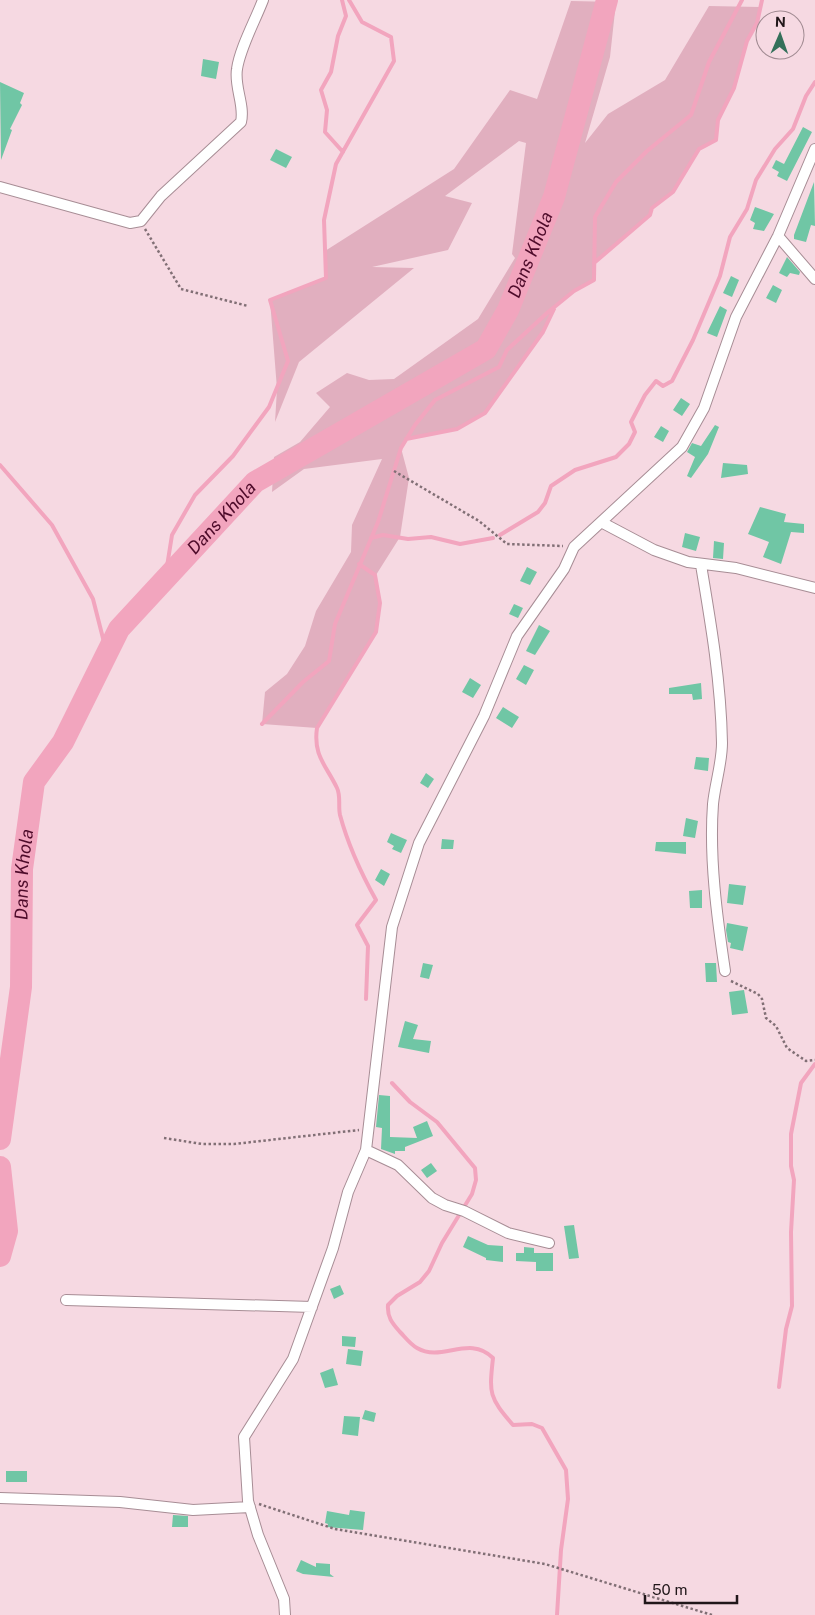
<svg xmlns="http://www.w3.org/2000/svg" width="815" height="1615" viewBox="0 0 815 1615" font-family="'Public Sans',sans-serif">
<rect width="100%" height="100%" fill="#f6d9e2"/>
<!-- green -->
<path fill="#e1afbf" d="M571,1L616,2L610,57L585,143L608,114L665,80L709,6L760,7L757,23L747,41L734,88L718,120L716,140L699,149L673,192L652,208L650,215L594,263V280L574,291L555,307L543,332L485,413L457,429L406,439L401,448L409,478L400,537L376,575L380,603L376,632L317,728L262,724L265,692L287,674L305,646L316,611L351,552L352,525L382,459L304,469L272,492L274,457L300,442L330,407L316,393L347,373L369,380L394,379L478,319L515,258L512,254L526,143L519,141L445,196L472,203L448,250L372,267L414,268L299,362L275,422L277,389L270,300L326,278L325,251L454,169L510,90L537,99Z"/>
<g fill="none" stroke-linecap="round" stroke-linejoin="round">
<!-- stream -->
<path stroke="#f2a5be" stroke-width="4" d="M342,0L346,16L338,36L331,72L321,90L327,110L325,132L343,152
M594,263L650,215L652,208L673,192L699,149L716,140L718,120L734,88L747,41L757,23L762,0
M406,439L457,429L485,413L543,332L554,309
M0,465L52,525L93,599L107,654
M500,535L538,512L545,503L551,486L575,470L616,457L629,444L635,432L631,422L645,395L656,381L663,386L672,381L693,340L720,276L730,237L747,209L756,180L775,149L793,129L806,96L815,82
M371,538L383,535L408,539L431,537L460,544L493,538
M359,564L375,575L380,603L376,632L317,728C313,756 326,765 337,788C341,796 338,806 340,815C348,845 361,873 376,900L357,925L368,946L366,999
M165,579L172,535L195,495L233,456L269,407L288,361L270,300L326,278L324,220L336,164L394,61L391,37L362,22L349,0
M262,724L303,682L329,661L335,624L378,522L401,448L415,425L435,400L499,367L507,350L547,313L574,291L594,280L595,217L616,182L647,151L691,115L709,62L742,0
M392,1083L410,1102L437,1122L475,1168L476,1180L472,1194L442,1243L429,1271L420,1282L397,1296L388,1305C387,1317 392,1323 400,1332C405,1337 410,1344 417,1348C442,1363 469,1334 493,1358C489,1394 489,1397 513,1425L532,1424L542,1428L566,1470L568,1499L561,1550L557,1615
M779,1387L786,1329L792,1306L791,1232L794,1180L791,1166V1134L801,1083L815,1064"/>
<!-- river -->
<g stroke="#f2a5be" stroke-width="22">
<path id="s1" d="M0,1139L21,987L22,869L34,782L63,742L119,629L255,482L486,349L508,310L554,197L607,0"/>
<path d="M0,1167L7,1231L0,1256"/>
</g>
</g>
<!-- building -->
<path fill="#70c6a5" d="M203,59L219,62L216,79L201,76Z
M0,82L24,93L20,103L22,105L10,129L12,130L1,160Z
M803,127L812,132L787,181L777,176L779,172L772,168L776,160L784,164Z
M276,149L292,157L286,168L270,160Z
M814,182L815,226L811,225L806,242L794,239V235Z
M755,207L774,214L764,231L753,229L755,223L750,220Z
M787,257L800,272L799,275L790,273L787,277L779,273Z
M731,276L739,280L732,297L723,293Z
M773,285L782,290L776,303L766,298Z
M720,306L727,310L717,337L707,333Z
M681,398L690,404L682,416L673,410Z
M715,425L719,427L708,454L691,478L687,476L695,457L687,452L692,443L701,446Z
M661,426L669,431L663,442L654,437Z
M723,463L747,465L748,474L721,478Z
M760,507L786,514L784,522L804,524V533L791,532L781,564L763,557L769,542L748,534Z
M685,533L700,537L696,551L682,547Z
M714,541L724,543L723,559L713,558Z
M527,567L537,572L530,585L520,581Z
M514,604L523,608L518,618L509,614Z
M539,625L550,631L535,655L526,651Z
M524,665L534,670L526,685L516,679Z
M470,678L481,685L473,698L462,692Z
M701,683L702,699L693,700L692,694H669V688Z
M503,707L519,717L512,728L496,718Z
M696,757L709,758L708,771L694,769Z
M426,773L434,779L428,788L420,783Z
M686,818L698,821L695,838L683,836Z
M391,833L407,840L401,853L392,849L394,846L387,842Z
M442,839L454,840L453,849H441Z
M656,842H686V854L655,851Z
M381,869L390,874L384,886L375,880Z
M729,884L746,886L743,905L727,903Z
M702,890V908H690L689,891Z
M727,923L748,927L743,951L730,948L731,943L728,942L726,930Z
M423,963L433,965L429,979L420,977Z
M705,963H716L717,982H706Z
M744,990L748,1013L732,1015L729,992Z
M405,1021L418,1025L413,1039L431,1041L429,1053L398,1047Z
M379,1095L390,1096V1137L417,1138L413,1127L427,1121L433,1136L405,1147V1151H395V1154L381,1149L382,1128L376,1127Z
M431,1163L437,1171L427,1178L421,1170Z
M574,1225L579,1258L569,1259L564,1226Z
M468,1236L488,1245L503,1246V1262L486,1260V1258L463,1247Z
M524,1247L534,1248V1253H553V1271H536V1262L516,1261V1253H524Z
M340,1285L344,1294L334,1299L330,1289Z
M342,1336L356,1337L355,1347L342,1346Z
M348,1349L363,1351L361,1366L346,1364Z
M333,1368L338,1385L325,1388L320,1373Z
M365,1410L376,1413L374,1422L362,1419Z
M344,1416L360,1417L358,1436L342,1434Z
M6,1471H27V1482H6Z
M350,1510L365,1512L363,1530L327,1527L328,1524L325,1523L327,1511L349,1515Z
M173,1515L188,1516V1527H172Z
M301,1560L316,1567V1563L330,1564V1574L334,1577L303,1574L296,1571Z"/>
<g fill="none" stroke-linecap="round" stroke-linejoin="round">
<!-- street casing -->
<g stroke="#a78d95" stroke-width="12">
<path id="street" d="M0,187L130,223L141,221L161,196L241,122C245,105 234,87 237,69C240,48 255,21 263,0
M778,236L815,279
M601,522L654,550L688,562L736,568L815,588
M701,565C711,624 721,683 722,743C722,763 715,784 713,804C709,858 717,917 725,971
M366,1150L398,1165L432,1198L445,1205L464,1211L508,1233L549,1243
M66,1300L312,1307
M0,1498L120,1502L193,1510L250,1507
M285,1615L284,1599L258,1535L248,1501L244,1437L293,1359L333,1248L348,1192L366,1150L392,927L419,843L484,716L517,636L564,569L574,547L682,447L704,408L736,317L778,236L815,149"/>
</g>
<!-- path -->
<path stroke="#816f75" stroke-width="2.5" stroke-dasharray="2.5 2.5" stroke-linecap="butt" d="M145,229L181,289L248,306
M394,471L479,521L507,544L563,546
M731,981L758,994L762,999L766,1018L776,1026L787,1048L806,1061L815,1060
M164,1138L202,1144H234L359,1130
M259,1504L335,1529L545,1564L712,1615"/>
<!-- street -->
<use href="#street" stroke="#fff" stroke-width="10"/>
</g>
<g text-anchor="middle" stroke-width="5" stroke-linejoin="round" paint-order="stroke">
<!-- water labels -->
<g font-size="18" font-style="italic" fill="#4e0b2a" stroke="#f6d9e2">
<text dy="6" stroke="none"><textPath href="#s1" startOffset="1106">Dans Khola</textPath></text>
<text dy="6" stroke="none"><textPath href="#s1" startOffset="686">Dans Khola</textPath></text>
<text dy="6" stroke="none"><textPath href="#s1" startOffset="266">Dans Khola</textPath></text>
</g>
</g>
<!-- north arrow -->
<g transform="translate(780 35) rotate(2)"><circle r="24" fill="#f6d9e2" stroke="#a18b92"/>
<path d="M0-4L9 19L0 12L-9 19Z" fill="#34705a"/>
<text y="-8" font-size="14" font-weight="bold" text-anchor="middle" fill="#21171a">N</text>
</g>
<!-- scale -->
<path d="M645 1595v8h92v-8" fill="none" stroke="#21171a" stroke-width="2.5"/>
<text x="652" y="1595" font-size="15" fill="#21171a" stroke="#f6d9e2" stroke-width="4" paint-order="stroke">50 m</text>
</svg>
